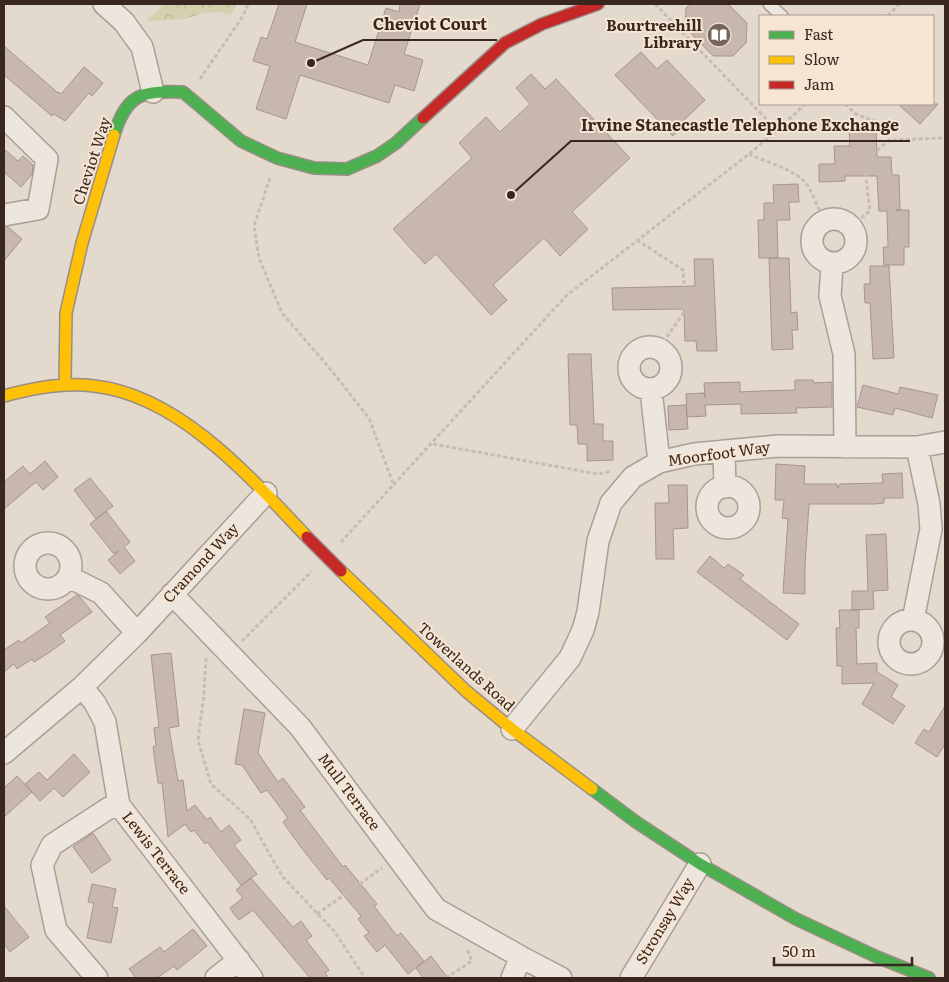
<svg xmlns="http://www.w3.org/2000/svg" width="949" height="982" viewBox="0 0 949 982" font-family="Literata,serif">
<defs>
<pattern id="forest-crowns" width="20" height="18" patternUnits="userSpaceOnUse" patternTransform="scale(1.25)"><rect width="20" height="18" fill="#d7d0af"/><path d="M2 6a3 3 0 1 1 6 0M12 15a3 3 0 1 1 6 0" fill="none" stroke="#b9b296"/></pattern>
</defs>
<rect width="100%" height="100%" fill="#e4d9cd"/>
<!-- forest -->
<path fill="url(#forest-crowns)" d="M164,4H236L231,15L221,12L204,13L185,19L147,21Z"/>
<!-- building -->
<path fill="#c8b7ae" stroke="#a5958c" d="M279,4H307L295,42L368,65L386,8L399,12L400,4H420L404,54L423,60L414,91L395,85L389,103L300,75L286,119L256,109L270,66L253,61L261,37L267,39Z
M691,4H728L747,23L746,43L733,56H713L685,27L686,8Z
M4,46L58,93L59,92L61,94L84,67L103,83L92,96L89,93L65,121L54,114L52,116L4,75Z
M641,52L657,69L667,60L705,100L682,122L684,125L673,136L615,75Z
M531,74L545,89L556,79L630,158L572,212L588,229L560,256L544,238L493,285L507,300L491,315L436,254L425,264L393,229L472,158L459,143L486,117L500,132L530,104L516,88Z
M898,104H938L920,124Z
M849,127H876L877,157H891L892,175H899L900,210H896H909V247H904V265H884L883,247H888L887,211H879L877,176H845V181L819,182V164H835L834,146H850Z
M4,149L18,161L23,156L33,165L32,174L21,187L4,172Z
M798,184L799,202H789L790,220H777L778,258H759L758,220H764V203H774L773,185Z
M4,227H8L22,239L4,261Z
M769,258H789L791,313L797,312L798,330H792L793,349L772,350Z
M694,259H713L717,351H697L696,341H685L684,309L613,310L612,288L695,286Z
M870,266H889L894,358L873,359L870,303H865L864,284H870Z
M568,354H591L594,424H603V441H613V460L587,461V444H578L577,425H570Z
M795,380H813L814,383L832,382V407L796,408L797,413L741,414V404L705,405L706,416L687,417L686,394L704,393L705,398L704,383L740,382V392L760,391L795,390Z
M863,385L898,394L900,387L938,395L932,418L895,408L893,415L857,407Z
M686,405L688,429L669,430L668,406Z
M45,461L58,477L43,490L36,482L4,509V482L23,466L30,474Z
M776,464L805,466L804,484H837L838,488L840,484L883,483L882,474L902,473L903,498H884V503L874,504H809L805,566V594L783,593L788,519L782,518L784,500H775Z
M90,478L113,506L96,519L74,490Z
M668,485H687L688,528L673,529L674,559H656L655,503H669Z
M106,511L130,542L124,547L135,561L120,574L108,560L119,551L114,554L90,524Z
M886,534L888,590L873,591L874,609L852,610V591H868L866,535Z
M710,556L724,568L728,564L744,575L740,579L799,624L787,640L697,572Z
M77,595L80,597L92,612L60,635L65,641L50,652L34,662L32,659L17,669L14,664L4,672V650L19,640L21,643L50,623L45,617Z
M839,610H859V628H856L857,664L877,663V672L898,685L891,697L905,706L893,724L862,704L874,683L842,684V666H837L836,628H840Z
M171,653L179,726L169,728L178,781L183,780L187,811L195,805L207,820L210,817L221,832L229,825L241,840L234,845L257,874L241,885L207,842L205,844L194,830L191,832L185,824L168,837L162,783H158L153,747L156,746L154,728L159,727L151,655Z
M945,706V744L937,757L915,743L924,729L929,732Z
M244,709L265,713L258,753L278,782L283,778L305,807L300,810L343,867L345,865L377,904L374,906L397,936L401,933L424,961L408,974L385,945L377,952L364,936L369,933L358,919L361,916L329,878L327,880L300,846L283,822L288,818L267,790L261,793L242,765L235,764Z
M74,754L90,772L63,797L54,788L40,801L25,784L39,772L47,780Z
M17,776L32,792L4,817V788Z
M93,833L111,860L92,873L73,847Z
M251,878L293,927L301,921L312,936L306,940L329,970L325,973L329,978H310L253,910L239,920L234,914L230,908L243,898L236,890Z
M92,884L116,889L112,907L118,908L111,943L87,938L94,903L88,902Z
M4,906L29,937L10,952L4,944Z
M193,929L207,946L177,970L174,966L157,978H136L129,969L160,947L164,952Z
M431,956L448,978H423L416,968Z"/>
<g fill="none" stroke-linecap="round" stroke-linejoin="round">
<!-- lane casing -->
<g stroke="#aa9f96" stroke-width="14">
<path id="lane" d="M769,4L782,16"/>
</g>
<!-- street casing -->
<g stroke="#aa9f96" stroke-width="24">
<path id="street" d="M104,4L124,22L142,47L153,92
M4,117L47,159L38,209L4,215
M812 241a22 22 0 1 1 44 0a22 22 0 1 1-44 0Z
M832,265L830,296L844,354L845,447
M629 368a21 21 0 1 1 42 0a21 21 0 1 1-42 0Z
M651,390L659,462
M724,451L725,487
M707 507a21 21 0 1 1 42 0a21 21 0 1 1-42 0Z
M25 566a23 23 0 1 1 46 0a23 23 0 1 1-46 0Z
M69,577L101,593L137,633
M172,594L300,727L436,909L521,957L512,978
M913,620L931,529L929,504L917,447
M889 642a22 22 0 1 1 44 0a22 22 0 1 1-44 0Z
M82,687L95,703L105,722L119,805L252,978
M512,729L570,658L583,630L588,612L598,541L611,503L633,477L659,462L694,454L778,446L917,447L945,442
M4,753L82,687L137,633L266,493
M521,957L561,978
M97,978L56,930L42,865L52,845L109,808L119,805
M216,978L239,960
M631,978L700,864"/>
</g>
<!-- fast casing -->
<g stroke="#998e86" stroke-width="14">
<path id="fast" d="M114,135C127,93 142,91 183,92L241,141L277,158L314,168L347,169L377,156L396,143L423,118
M592,789L636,822L700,864L796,919L877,957L929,978"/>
</g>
<!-- slow casing -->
<g stroke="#998e86" stroke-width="14">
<path id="slow" d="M65,385L66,313L82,243L114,135
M4,396C33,388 64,382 94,386C179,395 251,478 307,537
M341,571L466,691L512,729L592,789"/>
</g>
<!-- jam casing -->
<g stroke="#998e86" stroke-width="14">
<path id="jam" d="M423,118L505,43L542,24L598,4"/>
</g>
<!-- path -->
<path stroke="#c5bdb6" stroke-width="3" stroke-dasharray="4 2.5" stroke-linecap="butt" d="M655,4L777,130
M888,16L899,4
M200,79L243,16L248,4
M845,104L856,114L880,123L889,140
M749,154C766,162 793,169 805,182C811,189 820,212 824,221
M270,178L254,226L259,258L282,313L327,365L369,418L394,486
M851,226L870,211L864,162L889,140L945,138
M637,240L683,270L686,301L683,314L659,348
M433,444L598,474L612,471
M341,542L567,295L749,154L782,126L805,104
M242,641L312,571
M206,658L204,695L198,740L211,784L250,819L282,876L334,931L365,978
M317,914L382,868
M446,978L472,961L467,949"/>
<!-- lane -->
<use href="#lane" stroke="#ece6df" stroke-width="11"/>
<!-- street -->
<use href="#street" stroke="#ece6df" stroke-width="21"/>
<!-- fast -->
<use href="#fast" stroke="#4caf50" stroke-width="11"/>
<!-- slow -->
<use href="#slow" stroke="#ffc107" stroke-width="11"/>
<!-- jam -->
<use href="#jam" stroke="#c62828" stroke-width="11"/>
<!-- jam-bridge casing -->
<g stroke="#998e86" stroke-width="14" stroke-linecap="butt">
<path id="jam-bridge" d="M307,537L341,571"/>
</g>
<!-- jam-bridge -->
<use href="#jam-bridge" stroke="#c62828" stroke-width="11"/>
</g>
<!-- icons -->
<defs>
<g id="library-disc" transform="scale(1.25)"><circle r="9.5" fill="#75655b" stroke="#f6e5d3"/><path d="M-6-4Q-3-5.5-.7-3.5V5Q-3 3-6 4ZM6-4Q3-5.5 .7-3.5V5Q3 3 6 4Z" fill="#fff"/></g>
</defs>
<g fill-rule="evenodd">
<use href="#library-disc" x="719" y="35"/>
</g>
<g text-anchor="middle" stroke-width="4" stroke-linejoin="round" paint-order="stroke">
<!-- poi labels -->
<g font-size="15" font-weight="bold" fill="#39261e" stroke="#f6e5d3" text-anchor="end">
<text x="702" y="31">Bourtreehill<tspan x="702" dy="17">Library</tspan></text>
</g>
<!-- street labels -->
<g font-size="15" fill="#39261e" stroke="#f6e5d3">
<text transform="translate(92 161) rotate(-72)" y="5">Cheviot Way</text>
<text transform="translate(719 454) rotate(-8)" y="5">Moorfoot Way</text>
<text transform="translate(201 563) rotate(-47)" y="5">Cramond Way</text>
<text transform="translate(466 667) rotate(42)" y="5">Towerlands Road</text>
<text transform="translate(349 792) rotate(53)" y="5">Mull Terrace</text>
<text transform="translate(156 853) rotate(52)" y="5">Lewis Terrace</text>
<text transform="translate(665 921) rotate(-59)" y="5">Stronsay Way</text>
</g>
</g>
<!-- callouts -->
<path fill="none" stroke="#39261e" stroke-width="2" d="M311 63L363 40H497M511 195L571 141H910"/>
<g fill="#39261e" stroke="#f6e5d3" stroke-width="2">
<circle cx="311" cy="63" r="5"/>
<circle cx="511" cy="195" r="5"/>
</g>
<g font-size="16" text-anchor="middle" font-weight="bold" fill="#39261e" stroke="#f6e5d3" stroke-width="4" stroke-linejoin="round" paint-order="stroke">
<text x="430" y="30">Cheviot Court</text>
<text x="740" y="131">Irvine Stanecastle Telephone Exchange</text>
</g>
<!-- border -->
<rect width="949" height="982" fill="none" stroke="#39261e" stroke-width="10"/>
<!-- legend -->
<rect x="759" y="15" width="175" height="90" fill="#f6e5d3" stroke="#aa998b"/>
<rect x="769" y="31" width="25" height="8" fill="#4caf50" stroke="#aa998b"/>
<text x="804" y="40" font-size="15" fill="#39261e">Fast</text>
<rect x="769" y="56" width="25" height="8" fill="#ffc107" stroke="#aa998b"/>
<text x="804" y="65" font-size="15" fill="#39261e">Slow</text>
<rect x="769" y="81" width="25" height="8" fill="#c62828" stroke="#aa998b"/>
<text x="804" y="90" font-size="15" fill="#39261e">Jam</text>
<!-- scale -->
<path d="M774 957v8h138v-8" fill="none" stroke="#39261e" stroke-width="2.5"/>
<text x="782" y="957" font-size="15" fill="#39261e" stroke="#f6e5d3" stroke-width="4" paint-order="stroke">50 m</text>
</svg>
